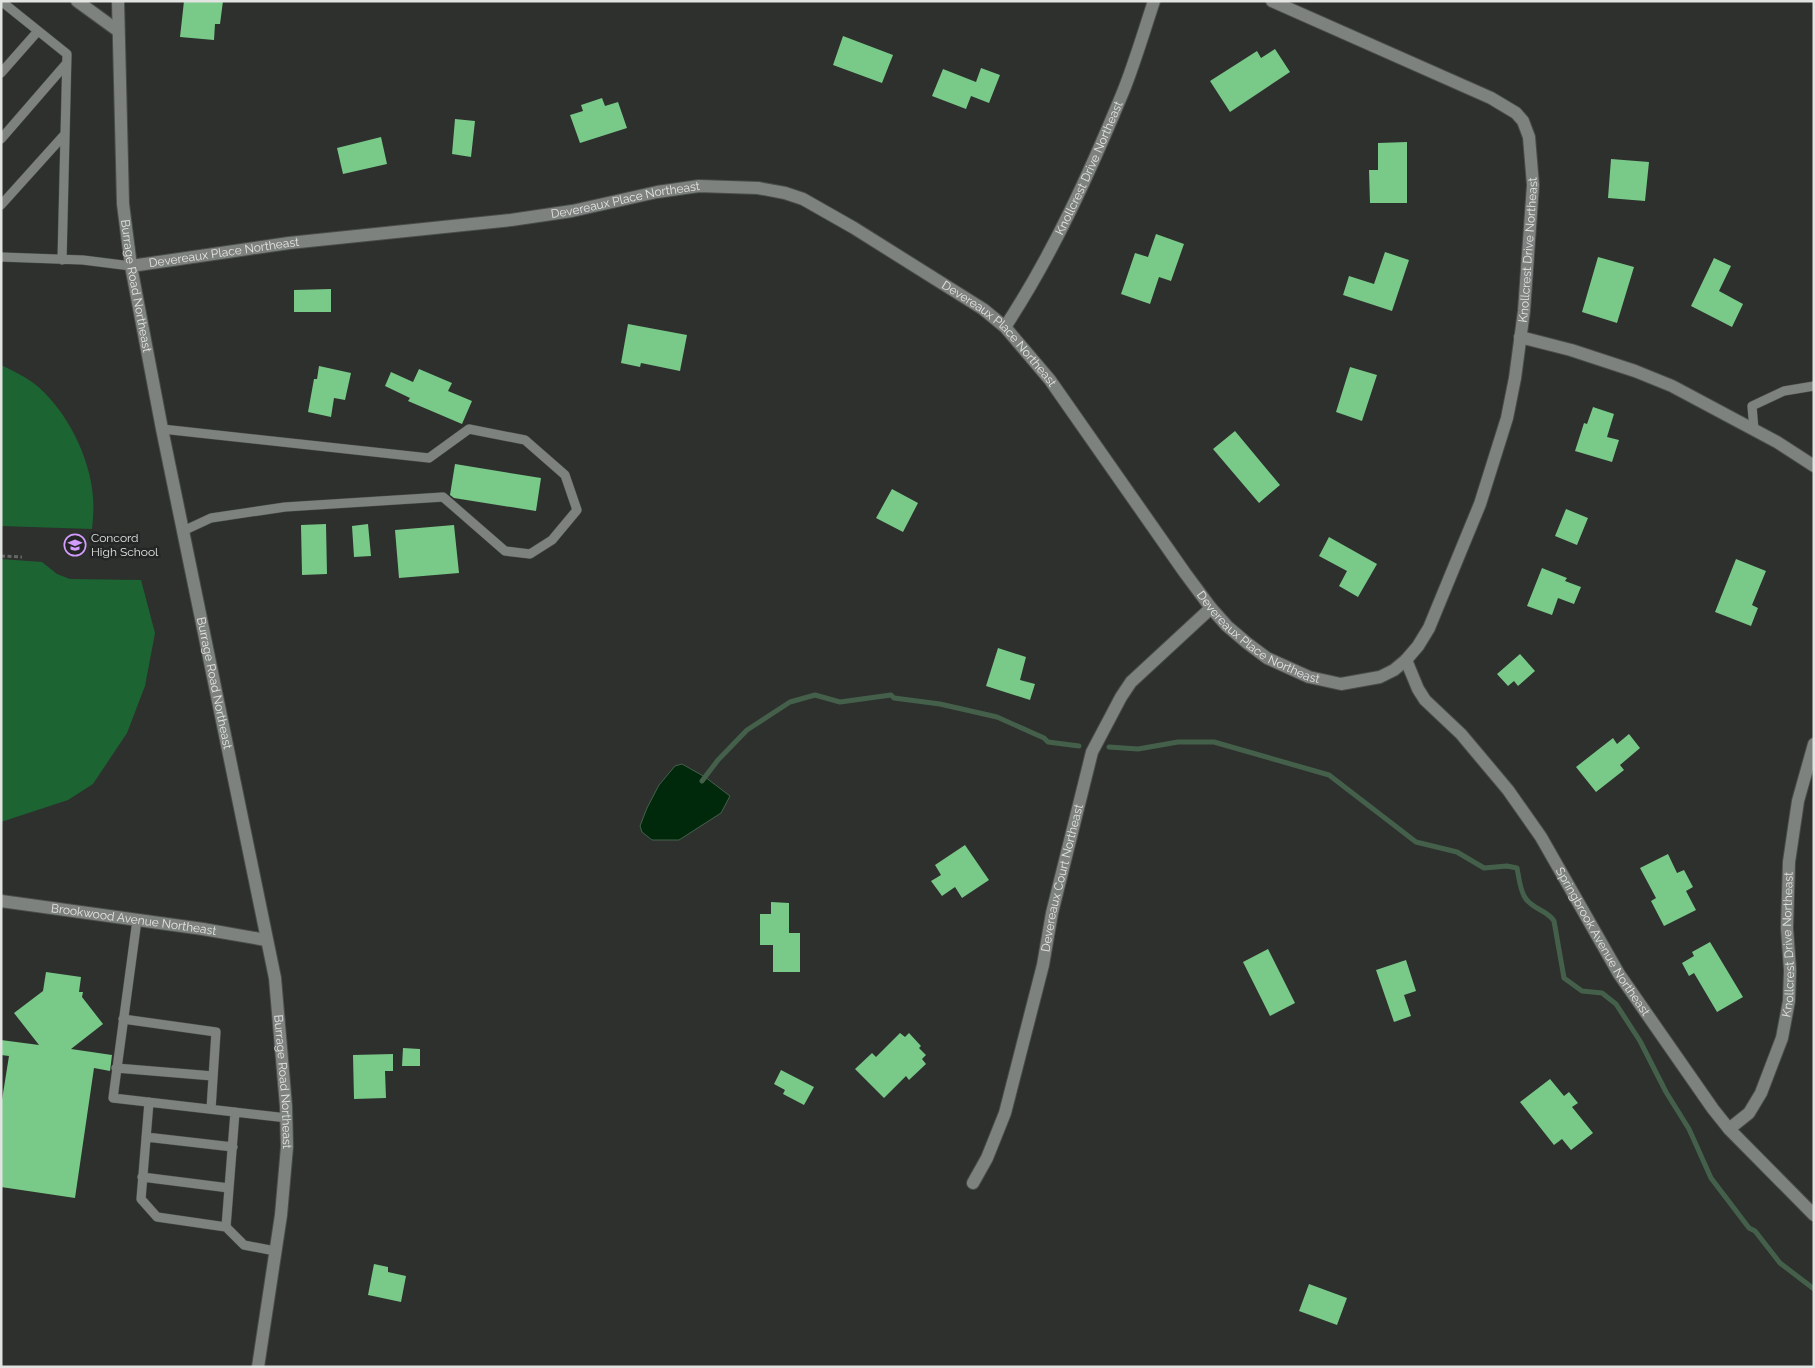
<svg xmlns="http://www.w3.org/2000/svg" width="1815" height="1368" viewBox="0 0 1815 1368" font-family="Raleway,sans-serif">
<rect width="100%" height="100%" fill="#2d302d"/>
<!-- green -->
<path fill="#1c6431" d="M1,365C11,370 22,375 32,382C65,406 91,458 93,498C94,508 93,519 92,529L1,526Z
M1,559L42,562L57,574L70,579L141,580L155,633L145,686L127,733L93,784L68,800L1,822Z"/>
<!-- water -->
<path fill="#00280a" stroke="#44604b" d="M682,764L705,777L730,796L721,813L679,840H652L642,832L640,826L647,808L659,785L675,766Z"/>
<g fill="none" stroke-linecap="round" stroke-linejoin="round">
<!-- stream -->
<path stroke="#44604b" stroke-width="5" d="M1109,747L1138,749L1178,742H1214L1329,775L1416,842L1457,852L1484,868L1507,866L1517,868C1519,877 1520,892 1526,899C1533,909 1548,911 1554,921L1564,978L1582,991L1602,993L1616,1004L1640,1041L1666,1092L1689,1129L1711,1178L1749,1228L1755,1231L1780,1263L1814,1289
M702,781L718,760L747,730L790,702L815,695L840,702L891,695L894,698L940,704L997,717L1044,738L1048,742L1079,746"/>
</g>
<!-- building -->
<path fill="#79c989" d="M184,1H223L220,24H215L214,40L180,37Z
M843,36L893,55L882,83L833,65Z
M1275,49L1290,72L1230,112L1210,81L1257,51L1261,58Z
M981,68L1000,75L989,103L971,96L966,109L932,96L943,69L976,82Z
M602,98L605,106L618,102L627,128L580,143L570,115L583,111L581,105Z
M455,119L475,121L471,157L452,154Z
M381,137L387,164L343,174L337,148Z
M1407,142V203H1370L1369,170H1378V143Z
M1611,159L1649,162L1645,201L1608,198Z
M1156,234L1184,244L1171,281L1159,277L1150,304L1121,294L1135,253L1148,257Z
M1385,252L1409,260L1392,311L1343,295L1349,276L1374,284Z
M1598,257L1634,267L1617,323L1582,312Z
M1714,258L1731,266L1719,291L1743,304L1732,327L1691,306Z
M331,289V312H294V290Z
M628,324L687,335L680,371L641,363L640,367L621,363Z
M319,366L351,373L345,400L334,398L331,417L308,412L314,379H317Z
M1350,367L1377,375L1362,421L1336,412Z
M419,369L452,383L448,391L472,401L462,424L408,401L410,398L385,386L391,372L413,382Z
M1593,407L1614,414L1607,437L1619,440L1612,462L1575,451L1584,423L1587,424Z
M1235,431L1280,485L1259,503L1213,449Z
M455,464L541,478L536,511L454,498L450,495Z
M892,489L918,503L903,532L876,518Z
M1566,509L1588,518L1577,545L1555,536Z
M326,524L327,574L302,575L301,525Z
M368,524L371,556L354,557L352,526Z
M454,525L459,573L399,578L395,530Z
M1329,537L1377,564L1358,597L1339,586L1347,571L1319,556Z
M1736,559L1766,571L1752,605L1758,608L1751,626L1715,612Z
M1542,568L1567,578L1565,581L1581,587L1574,604L1558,598L1552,615L1527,606Z
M998,648L1026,657L1020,680L1035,684L1030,700L986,686Z
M1520,654L1535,671L1518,686L1514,681L1508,686L1497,674Z
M1629,734L1640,748L1620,765L1624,770L1596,792L1576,767L1613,738L1617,744Z
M965,845L989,880L962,898L955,887L942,896L931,881L941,875L935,865Z
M1668,854L1677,873L1684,870L1693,887L1686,891L1696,910L1664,926L1651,901L1656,898L1640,868Z
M771,902L789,903V933H800V972H773V945H760V914H771Z
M1710,942L1743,997L1717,1012L1694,973L1689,976L1682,963L1694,956L1692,952Z
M1268,949L1295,1003L1270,1016L1243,962Z
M1406,960L1416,991L1404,995L1411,1016L1394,1022L1376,970Z
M46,972L81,977L79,992H83L82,997L103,1024L71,1049L112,1055L110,1071L94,1068L75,1198L1,1187V1106L9,1056L1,1055V1040L39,1045L14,1013L43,991Z
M900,1033L905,1037L909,1033L921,1046L919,1048L926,1055L922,1059L926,1064L909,1080L906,1076L884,1098L855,1069L872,1053L876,1057Z
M403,1048L420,1049V1066H402Z
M393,1054V1071H385L386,1098L354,1099L353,1055Z
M781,1070L814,1087L804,1105L783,1094L785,1090L774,1084Z
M1550,1079L1564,1096L1569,1092L1578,1103L1572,1107L1593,1133L1571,1150L1562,1139L1554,1145L1520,1102Z
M374,1264L388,1267V1272L406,1276L401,1302L368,1295Z
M1309,1284L1347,1298L1337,1325L1299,1311Z"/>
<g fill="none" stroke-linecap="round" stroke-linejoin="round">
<!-- service casing -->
<g stroke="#4a4d4b" stroke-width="10">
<path id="service" d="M1,1L67,54L62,260
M1,73L38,31
M1,139L66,64
M1,205L65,134
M1,257L83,260L131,266
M162,429L429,458L469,429L525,440L565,475L577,510L552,540L530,554L505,551L443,497L285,507L211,518L183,531
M1754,430L1752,406L1784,391L1814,386
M137,920L113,1098L287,1118
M123,1019L216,1032L211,1109
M116,1068L213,1076
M149,1102L141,1199L157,1217L226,1227L244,1245L275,1251
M146,1137L233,1147
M142,1177L229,1188
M226,1227L235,1112"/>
</g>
<!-- minor casing -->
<g stroke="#4a4d4b" stroke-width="14">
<g id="minor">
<path d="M77,1L117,30"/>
<path id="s1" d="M131,266L289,243L511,220L572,211L657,192L699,186L758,188L785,193L803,199L854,228L983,309L1005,327L1050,380L1185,573L1211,608L1227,626L1247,643L1267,658L1309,677L1341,684L1380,677L1394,670L1406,660L1418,646L1429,628L1480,504L1507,418L1515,378L1524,311L1533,185L1529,137L1523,121L1516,113L1491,98L1272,1"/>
<path id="s2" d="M1005,327C1053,254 1090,172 1123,92C1135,62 1144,31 1154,1"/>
<path d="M1520,337L1571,350L1635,371L1672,386L1777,442L1814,466"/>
<path id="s3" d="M1406,660L1418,689L1425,700L1461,734L1508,790L1541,837L1619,974L1713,1109L1729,1129L1814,1215"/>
<path id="s4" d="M1,901L203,929L266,940"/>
<path id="s5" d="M1729,1129L1749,1113L1761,1093L1782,1038L1789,1001L1790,970L1787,928L1789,862L1798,801L1814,744"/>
<path id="s6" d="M973,1183L987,1158L1005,1113L1043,965L1052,913L1092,752L1121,697L1131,682L1211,608"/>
</g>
</g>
<!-- tertiary casing -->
<g stroke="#4a4d4b" stroke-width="14">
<g id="tertiary">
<path id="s7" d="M118,1L123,204L131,266L162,429L275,978L286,1106L287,1147L281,1215L258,1367"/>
</g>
</g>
<!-- path -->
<path stroke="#646764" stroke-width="3" stroke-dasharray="4 2.5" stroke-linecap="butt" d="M1,556L22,557"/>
<!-- service -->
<use href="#service" stroke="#7e827f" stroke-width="9"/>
<!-- minor -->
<use href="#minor" stroke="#7e827f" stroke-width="12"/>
<!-- tertiary -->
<use href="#tertiary" stroke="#7e827f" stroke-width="12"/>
</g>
<!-- icons -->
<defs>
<g id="school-ring" transform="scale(1.125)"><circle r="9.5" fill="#232624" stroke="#d39cfd" stroke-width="1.5"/><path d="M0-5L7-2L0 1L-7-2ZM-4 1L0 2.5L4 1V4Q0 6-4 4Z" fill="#d39cfd"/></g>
</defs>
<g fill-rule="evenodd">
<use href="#school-ring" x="75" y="545"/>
</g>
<g text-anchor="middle" stroke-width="5" stroke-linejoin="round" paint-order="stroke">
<!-- street labels -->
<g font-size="12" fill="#e2e4e2" stroke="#232624">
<text dy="4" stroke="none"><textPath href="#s2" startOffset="180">Knollcrest Drive Northeast</textPath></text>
<text dy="4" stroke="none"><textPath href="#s1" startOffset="499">Devereaux Place Northeast</textPath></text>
<text dy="4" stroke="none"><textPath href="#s1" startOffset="1926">Knollcrest Drive Northeast</textPath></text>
<text dy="4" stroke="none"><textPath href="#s1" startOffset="94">Devereaux Place Northeast</textPath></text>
<text dy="4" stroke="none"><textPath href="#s7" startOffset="286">Burrage Road Northeast</textPath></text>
<text dy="4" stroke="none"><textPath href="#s1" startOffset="919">Devereaux Place Northeast</textPath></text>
<text dy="4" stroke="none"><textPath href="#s1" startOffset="1324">Devereaux Place Northeast</textPath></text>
<text dy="4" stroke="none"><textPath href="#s7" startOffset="691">Burrage Road Northeast</textPath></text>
<text dy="4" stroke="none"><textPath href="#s6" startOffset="319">Devereaux Court Northeast</textPath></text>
<text dy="4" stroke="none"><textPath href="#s4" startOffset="134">Brookwood Avenue Northeast</textPath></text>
<text dy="4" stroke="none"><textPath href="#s3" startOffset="346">Springbrook Avenue Northeast</textPath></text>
<text dy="4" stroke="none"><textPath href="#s5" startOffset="202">Knollcrest Drive Northeast</textPath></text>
<text dy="4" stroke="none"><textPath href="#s7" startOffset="1096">Burrage Road Northeast</textPath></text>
</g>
<!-- poi labels -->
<g font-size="12" fill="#e2e4e2" stroke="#232624" text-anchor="start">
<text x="91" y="542">Concord<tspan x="91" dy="14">High School</tspan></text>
</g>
</g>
<!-- border -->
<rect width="1815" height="1368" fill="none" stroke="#e2e4e2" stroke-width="5"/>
</svg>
